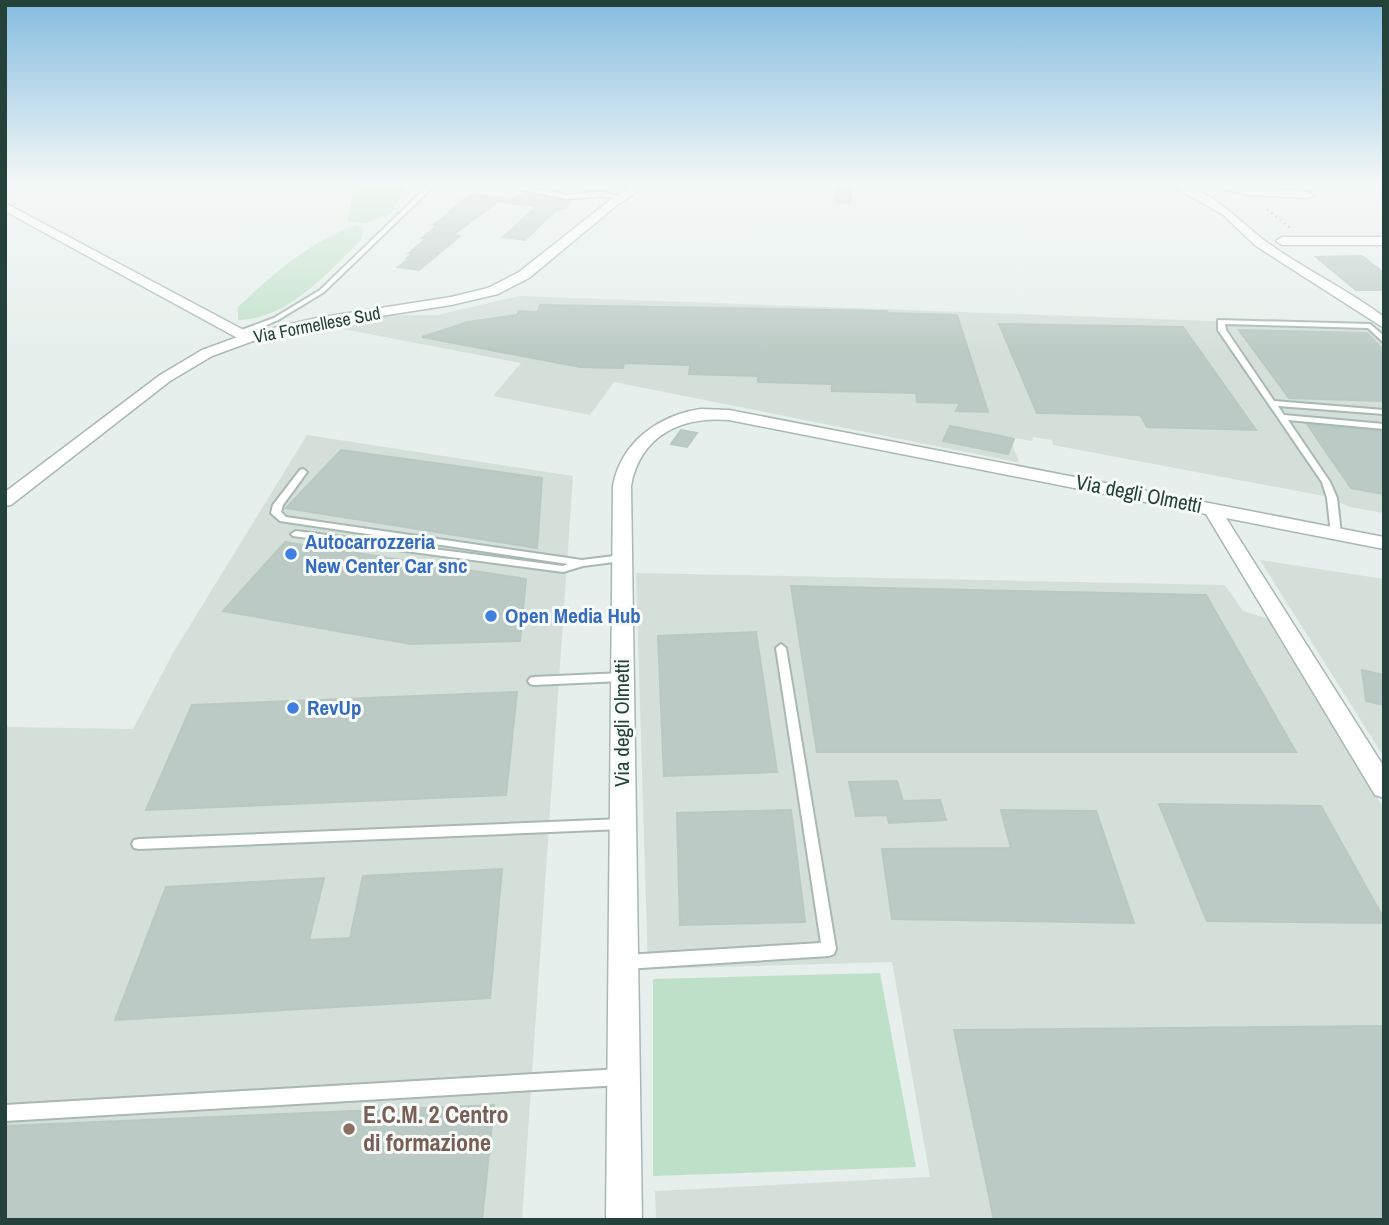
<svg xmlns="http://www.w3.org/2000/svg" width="1389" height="1225" viewBox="0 0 1389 1225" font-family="'Archivo Narrow',sans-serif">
<rect width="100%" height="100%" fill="#e6efeb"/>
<!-- built -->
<path fill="#d4dfda" d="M519,296L1376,327L1384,330V513L1350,507L1324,496L1053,445L1052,440L1033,437L1032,441L1009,437L1019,461L1016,462L614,382L590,415L493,396L521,363L343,329L386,315H438Z
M307,435L573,476L522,1220H5V727L133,729L173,653Z
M1260,560L1384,579V757Z
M636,573L1225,585L1243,611L1272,620L1384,809V1220H656L655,1191L930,1177L892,962L648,969Z"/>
<!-- green -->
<path fill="#bfe0c8" d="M355,184H408L391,214L366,223L347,222Z
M356,225L364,229L361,240C327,273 289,319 238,320V307C275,272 308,243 356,225Z
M880,973L916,1167L653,1176V979Z"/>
<!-- building -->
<path fill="#bbcac4" stroke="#b8c9c2" stroke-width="2" d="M835,185L853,186L850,203L836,202Z
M527,193L570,201L567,208L555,211L525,240L503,237L537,206L500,202Z
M469,195L504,197L453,235L460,236L419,270L398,267L410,258H407L413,253H409L426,239L422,238L438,225H434Z
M1362,256L1384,273V290H1356L1316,257Z
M540,305L887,311L888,313L957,315L988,412L956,411L960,403L917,402L916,393L832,391V384L758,382V376L689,374L690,365L624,363L623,368L580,367L422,337L468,322L517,315L519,311L538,312Z
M999,324L1183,327L1256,430L1147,427L1140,415L1037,413Z
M1239,330L1367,333L1384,351V401L1289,398Z
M1307,424L1384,432V494L1351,488Z
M950,426L996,435L1014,439L1008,454L943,441Z
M681,430L697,433L687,447L671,444Z
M341,450L542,478L537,548L286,508Z
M285,542L526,579L520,641L411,644L223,611Z
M791,586L1206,595L1296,752H817Z
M756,632L777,772L664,776L658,636Z
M1362,670L1384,675V705L1366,701Z
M517,692L506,795L146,810L192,705Z
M897,781L903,801L940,800L946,820L889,823L887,815L856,816L849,782Z
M1159,804L1321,806L1384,919V923L1207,921Z
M791,810L805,922L680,925L677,813Z
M1001,810L1096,811L1134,923L892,919L882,849L1011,848Z
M502,869L490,998L115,1020L166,887L324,878L309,940L350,938L363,876Z
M1384,1026V1220H994L954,1030Z
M494,1105L482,1220H5V1126Z"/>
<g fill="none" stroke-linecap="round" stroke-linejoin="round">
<!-- service casing -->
<g stroke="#a8b8b2" stroke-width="4">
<path id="service" d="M430,184H436L324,292L278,320L242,336H236V332L274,318L320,290Z
M494,184H504L567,195L600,192L624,197L621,199L600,196L567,199Z
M1218,320L1370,324L1384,336V343L1368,328L1225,324L1226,330L1274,401L1384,410V414L1278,406L1284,415L1384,424V429L1288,420L1330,482L1337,498L1341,534L1339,536L1336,537L1331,534L1327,498L1322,482L1218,330Z
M303,469L307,472L283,505L281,512L286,517L582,560L622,555L627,558L622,561L583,566L563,572L293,536L291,534L296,531L563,566L568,564L280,521L271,513L273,505L300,470Z
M781,644L786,648L836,949L834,954L829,956L625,969L620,967L618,962L620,957L625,955L821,943L776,648Z
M622,673L626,674L628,677L626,680L622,681L534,685L530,684L528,681L530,678L534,677Z
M622,819L627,820L628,824L627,828L622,829L139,849L134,848L132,844L134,840L139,839Z
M621,1069L627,1071L629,1077L627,1083L621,1085L5,1121V1105Z"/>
</g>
<!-- minor casing -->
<g stroke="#a8b8b2" stroke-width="3">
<path id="minor" d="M1169,184C1207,184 1236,219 1265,241C1303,269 1346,288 1384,317V328L1256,246L1222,214Z
M1203,184L1308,192L1314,195L1308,198L1251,195L1208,187Z
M5,203L253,335L255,338L253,341H243L5,211Z
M1384,237V245H1282L1276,241L1282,237Z
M701,409L729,410L1384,537V549L1226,518L1384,767V798L1375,795L1206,514L729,420C682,416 640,435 631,486L642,1220H606L613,486C621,442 659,415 701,409Z"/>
</g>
<!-- tertiary casing -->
<g stroke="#a8b8b2" stroke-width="3">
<path id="tertiary" d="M636,184H648L617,205L529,278L498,294L451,305L317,326L253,341L212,356L170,381L11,505L5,506V492L160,375L202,350L243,335L317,318L451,297L488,288L519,272L609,201Z"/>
</g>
<!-- path -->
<path stroke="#86b3a5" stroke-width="2" stroke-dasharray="2 3.5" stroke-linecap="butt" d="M1267,209L1290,228"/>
<!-- service -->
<use href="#service" fill="#fff" fill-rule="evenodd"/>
<!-- minor -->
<use href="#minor" fill="#fff" fill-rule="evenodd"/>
<!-- tertiary -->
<use href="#tertiary" fill="#fff" fill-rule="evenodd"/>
</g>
<!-- sky -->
<linearGradient id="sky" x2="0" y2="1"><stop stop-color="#84bce0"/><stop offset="0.52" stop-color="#f4f8f6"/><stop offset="1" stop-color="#f4f8f6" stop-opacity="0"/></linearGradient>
<rect width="1389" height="355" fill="url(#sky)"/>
<!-- markers -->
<g fill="#3f7fe0" stroke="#f7fbf9" stroke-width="2.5">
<circle cx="291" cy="554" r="7"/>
<circle cx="491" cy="616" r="7"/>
<circle cx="293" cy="708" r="7"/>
</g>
<circle fill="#8d6e63" stroke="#f7fbf9" stroke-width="2.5" cx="349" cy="1129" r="7"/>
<g text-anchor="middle" stroke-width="6" stroke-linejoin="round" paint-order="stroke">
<!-- far-street labels -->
<g font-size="18" fill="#24423a" stroke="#f7fbf9">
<text transform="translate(317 325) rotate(-11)" y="6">Via Formellese Sud</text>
</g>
<!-- street labels -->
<g font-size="21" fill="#24423a" stroke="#f7fbf9">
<text transform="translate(1139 494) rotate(11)" y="7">Via degli Olmetti</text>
<text transform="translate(622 723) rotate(-90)" y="7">Via degli Olmetti</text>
</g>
<!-- shop labels -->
<g font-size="21" font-weight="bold" fill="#366cbe" stroke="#f7fbf9" text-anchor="start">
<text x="305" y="549">Autocarrozzeria<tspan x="305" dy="24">New Center Car snc</tspan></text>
<text x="505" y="623">Open Media Hub</text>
<text x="307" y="715">RevUp</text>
</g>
<!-- near-education labels -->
<g font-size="24" font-weight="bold" fill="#785e54" stroke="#f7fbf9" text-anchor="start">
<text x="363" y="1123">E.C.M. 2 Centro<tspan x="363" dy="28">di formazione</tspan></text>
</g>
</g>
<!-- border -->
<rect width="1389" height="1225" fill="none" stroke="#24423a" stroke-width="14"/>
</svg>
